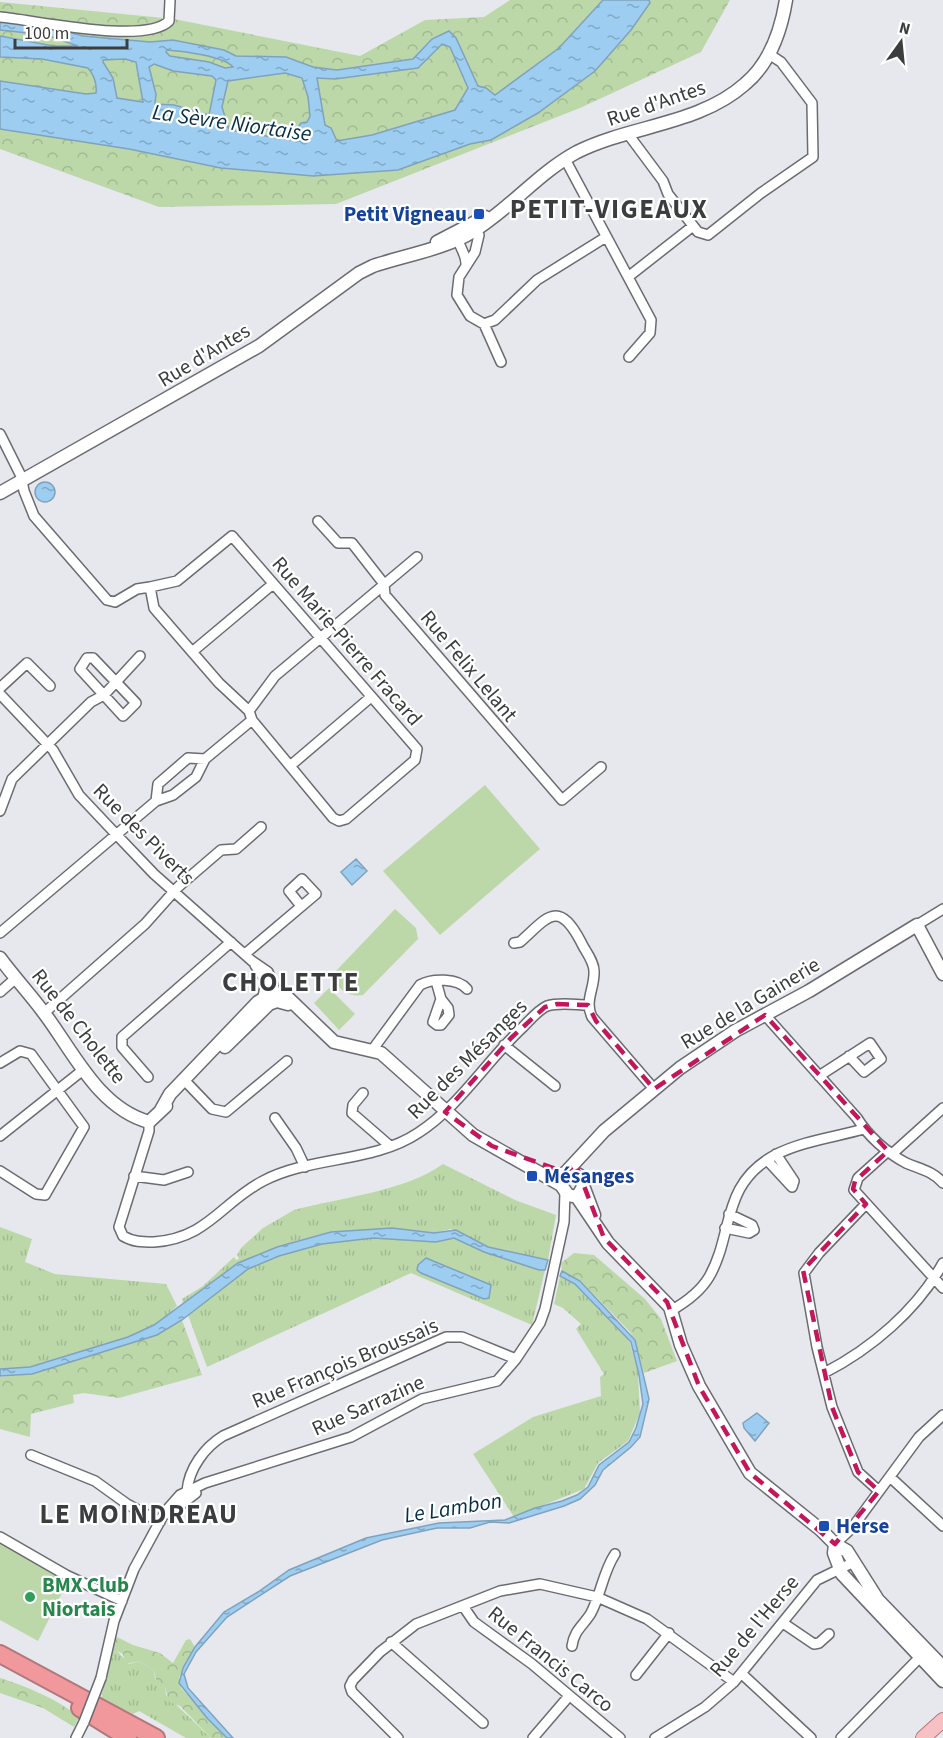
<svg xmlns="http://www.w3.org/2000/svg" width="943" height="1738" viewBox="0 0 943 1738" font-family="'Source Sans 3',sans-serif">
<defs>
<pattern id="grass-tufts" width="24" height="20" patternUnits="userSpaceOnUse" patternTransform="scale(1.5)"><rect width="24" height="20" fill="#bcd8a9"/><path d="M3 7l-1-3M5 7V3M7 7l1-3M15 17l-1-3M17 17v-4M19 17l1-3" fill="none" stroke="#a2ba92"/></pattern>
<pattern id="forest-crowns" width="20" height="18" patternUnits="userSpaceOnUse" patternTransform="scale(1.5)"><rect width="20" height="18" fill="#bcd8a9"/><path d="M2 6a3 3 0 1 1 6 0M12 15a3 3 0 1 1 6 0" fill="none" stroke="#a2ba92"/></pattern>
<pattern id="water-ripples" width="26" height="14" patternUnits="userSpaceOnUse" patternTransform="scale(1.5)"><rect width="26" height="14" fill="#9dcef1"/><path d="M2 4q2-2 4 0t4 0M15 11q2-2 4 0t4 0" fill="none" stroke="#81a8c5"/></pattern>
</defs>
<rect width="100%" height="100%" fill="#e6e8ee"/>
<!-- grass -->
<path fill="url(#grass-tufts)" d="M443,1164L515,1200L556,1215L548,1260L488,1247L451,1229L434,1233L392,1228L331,1232L296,1241L238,1263L183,1303L182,1299L203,1286L234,1257L236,1260L239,1259L237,1255L241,1248L263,1228L294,1210C339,1198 406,1191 443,1164Z
M0,1227L32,1239L25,1262L55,1274L166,1284L177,1306C169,1313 161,1322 152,1326C120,1343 35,1373 0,1369Z
M395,1237L436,1242L454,1238L484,1252L545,1270L532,1325L411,1273L207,1367L188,1315C207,1300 226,1282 247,1270C291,1244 345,1238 395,1237Z
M560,1276L575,1284L625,1335L630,1343L638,1373L640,1413L628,1441L598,1463L584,1489L514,1517L473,1454L533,1417L601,1396L600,1377L604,1374L576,1329L581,1324L563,1308L554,1304Z
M117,1651L129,1664L140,1661L154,1671L155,1679L165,1687L166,1695L211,1738H186L139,1711L133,1714L101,1699L111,1653Z"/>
<!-- forest -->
<path fill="url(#forest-crowns)" d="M510,0H730L701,52L580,108L336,204L159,207L0,149V2L174,19L360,56L425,20L484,17Z
M574,1253L594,1255L645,1299L661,1319L677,1361L644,1373L635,1340L630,1332L581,1281L562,1271L561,1263Z
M182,1320L202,1375L119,1398L84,1393L73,1395L74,1403L31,1414L30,1437L0,1429V1377L32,1374L84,1358L157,1335Z
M115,1636L133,1645L160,1653L173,1663L186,1640L190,1639L195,1647L179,1677L181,1688L227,1738H211L180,1706L169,1702L165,1687L157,1684L154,1671L140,1661L125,1664L123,1654L117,1651L111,1653Z
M0,1678C28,1687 57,1699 79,1717L74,1727L43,1708L0,1693Z"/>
<!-- pitch -->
<path fill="#bcd8a9" d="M485,785L540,849L440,935L383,871Z
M395,909L416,928L418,939L363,995C351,997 341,992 334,981L335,972Z
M329,988L355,1014L339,1030L314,1003Z
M0,1543L68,1581L38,1641L0,1620Z"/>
<!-- water -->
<path fill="url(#water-ripples)" stroke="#80a2bc" stroke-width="1.5" fill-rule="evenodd" d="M603,0H649L650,3L631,30L595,71L538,113L491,140L470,144L398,170L313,176L221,168L129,149L0,129V81L86,94L96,93C97,83 95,76 88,68L42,59L0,57V36L53,46H78L46,35L0,30V22L39,24L83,36L150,42L173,40L224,50L236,56L286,57L313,67L337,70L413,59L432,39L449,31L456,38L478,86L486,88L495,95L559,48ZM442,44L450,47L468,88L455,110L372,135L337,141L331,128L325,125L317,78L335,79L418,68ZM167,50C181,51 224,56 233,67L225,68L209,62L170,56L166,52ZM125,59L136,62L143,102L117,98L113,78L103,62V60ZM154,64L173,71L212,76L216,80L209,115L174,105L155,104L156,94L149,67ZM285,73L302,78L308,97L310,116L307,122L301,123L290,140L229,130L222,107L228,81Z
M35 492a10 10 0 1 1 20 0a10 10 0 1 1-20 0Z
M356,859L367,871L352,885L341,872Z
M392,1228L434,1233L456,1230L488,1247L548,1260L545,1270H539L484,1252L454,1238L436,1242L373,1238L322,1244L279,1256L248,1269L182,1320L157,1335L32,1374L0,1376V1369L30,1367L128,1337L154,1325L238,1263L277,1247L331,1232Z
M426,1258L491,1285L489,1298L484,1299L421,1273L417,1270L418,1265Z
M562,1271L580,1281L635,1340L649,1399L640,1437L631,1447L603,1470L595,1485L580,1499L564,1506L509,1523L490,1522L470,1528H437L382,1540L290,1576L227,1617L196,1652L184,1674L188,1688L233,1738H227L207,1718L179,1683L183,1668L195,1647L224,1612L258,1592L289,1570L366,1538L439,1523L505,1520L535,1508L562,1501L577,1495L588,1487L599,1465L629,1442L636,1428L643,1404L639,1375L631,1342L575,1284L560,1276Z
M757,1413L769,1423L755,1441L744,1428L743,1423Z"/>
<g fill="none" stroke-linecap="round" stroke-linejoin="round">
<!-- street casing -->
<g stroke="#6b6c71" stroke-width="12">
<path id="street" d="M0,17C35,20 145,45 169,21L170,0
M628,134L663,181L668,194L698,232L708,235L761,193L813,157L812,103L781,62L769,54
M565,159L651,320L650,333L629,357
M471,229L479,235L475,252L459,277L457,295L470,316L484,324L501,362
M458,233C456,245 467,253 466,265
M628,277L693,226
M484,324L495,320L537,280L606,237
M0,434L21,476L24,491L34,516L107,600L115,602L137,589L150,587L154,608L219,683L249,711L252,720L333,818L339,821L346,819L415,760L417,749L232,536L177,581L150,587
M318,521L338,543H352L384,584L385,595L562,800L601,767
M192,652L273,584
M87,658H93L136,703L123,716L80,669Z
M0,688L27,663L50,686
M0,694L53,750L79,795L112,830L154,874L252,961L268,972L276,993
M249,711L275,676L417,557
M290,766L371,697
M156,801L158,784L188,758L205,759
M0,811L12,779L91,702L104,695L140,656
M917,925L943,909
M0,933L156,801L173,795L196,777L205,759L252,720
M514,943L520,942C547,918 558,898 581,942C585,951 594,961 594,971C595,988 584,1001 592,1017L654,1089
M245,954L316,894L302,879L289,891L301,906
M255,965L266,981L263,997
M436,981L441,999L433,1022L437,1025H441L449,1015L448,1008L441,999
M0,992L16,978
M44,1013L145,924L178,887L221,850L236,849L261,827
M765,1015L857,1118C868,1136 887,1153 906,1163C920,1169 933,1171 943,1183
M504,1045L555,1086
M373,1049L420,985C432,978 458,978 467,989
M0,1063L20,1051L31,1054L84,1127L45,1195L36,1194L0,1171
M819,1076L870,1043L881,1059L864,1072L849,1056
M148,1077L122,1047V1037L231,942
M188,1084L212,1109L226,1112L287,1061
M363,1093L353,1105L352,1113L390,1146
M275,1118L296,1148L305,1167
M149,1122V1131L119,1227L123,1236C133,1242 142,1242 154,1242C208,1238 221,1203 263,1181C310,1156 373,1163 418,1133C460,1106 487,1060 523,1027C530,1020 538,1010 547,1006C559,1002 576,1005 588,1005
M0,1136L83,1070
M888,1151L858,1178L854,1190L943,1288
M892,1154L943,1108
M767,1160L792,1187L794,1181L776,1154
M134,1176L164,1180L188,1172
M866,1204L819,1253L804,1273L817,1347L832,1407L858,1472L879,1491
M725,1228L749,1233L754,1230L752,1225L729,1214
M672,1310C686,1302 700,1292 709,1277C734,1234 720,1185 775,1155C802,1141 835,1137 864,1129
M824,1373C871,1349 917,1310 943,1263
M31,1455L95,1481L127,1504L160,1522
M890,1477L943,1526
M191,1491H187C189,1468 205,1447 223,1436L446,1337H462L516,1359
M169,1514L196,1493
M0,1537L66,1575L122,1601
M835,1544L852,1528L919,1437L943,1415
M463,1606L474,1622L532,1664L620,1738
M783,1623L814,1644L819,1643L829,1634
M391,1642L483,1723
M572,1646C574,1630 584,1625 591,1613C601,1594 603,1572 615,1554
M742,1674L811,1738
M636,1675L669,1633
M101,1678L114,1621L134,1569L165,1512L180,1495L205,1483L351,1437L422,1399L497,1381L516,1359L540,1323L545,1309L564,1222L565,1193
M76,1738L84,1722
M398,1738L352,1692L350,1686L353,1680L380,1652L416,1624L500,1591L540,1584L597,1597L647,1619L734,1682
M533,1738L569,1696
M655,1738L705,1707L734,1682L817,1580L854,1562
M841,1738L923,1654"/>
</g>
<!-- secondary casing -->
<g stroke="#6b6c71" stroke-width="15">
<path id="secondary" d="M437,242L485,217
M0,493L259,346L359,273L373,266C403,256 447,248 472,232C510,209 538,173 577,152C631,125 699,125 745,84C770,63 781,31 786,0
M0,958C14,977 30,994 44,1013C73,1051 98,1108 149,1122L166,1106
M225,1047L269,1004L277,1001L288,1004
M161,1110L170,1094L258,1002L271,994L285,995L334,1042L381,1053L473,1135L561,1185
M567,1171L604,1131L680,1068L735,1031L809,991L917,925L943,974
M583,1187L577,1197L568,1195L561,1185L562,1174L571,1171L579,1175L594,1215
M577,1197L608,1243L670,1307L681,1345L699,1386L750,1473L821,1530L835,1544L847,1551L878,1600L943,1667
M835,1544L834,1553L842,1574L943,1681"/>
</g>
<!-- primary casing -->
<g stroke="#b2787b" stroke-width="16">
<path id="primary" d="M923,1738L943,1720"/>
</g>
<!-- highway casing -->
<g stroke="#b2787b" stroke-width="20">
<path id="highway" d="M0,1654L156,1738
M80,1708L128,1738"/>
</g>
<!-- street -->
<use href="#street" stroke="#fff" stroke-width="9"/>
<!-- secondary -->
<use href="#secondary" stroke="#fff" stroke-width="12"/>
<!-- primary -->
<use href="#primary" stroke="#f7c1c4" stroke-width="14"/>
<!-- highway -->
<use href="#highway" stroke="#f1989c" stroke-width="16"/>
<!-- street-bridge casing -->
<g stroke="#6b6c71" stroke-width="12" stroke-linecap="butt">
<path id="street-bridge" d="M84,1722L101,1678"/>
</g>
<!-- street-bridge -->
<use href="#street-bridge" stroke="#fff" stroke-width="9"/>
</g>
<!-- marked area -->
<path fill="none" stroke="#c2185b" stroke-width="4.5" stroke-dasharray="12 8" stroke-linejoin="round" d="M557,1004L588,1005L596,1021L654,1089L765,1015L888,1151L855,1181L853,1189L866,1204L803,1270L832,1407L858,1472L879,1491L835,1544L750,1473L699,1386L667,1302L604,1238L576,1165L564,1172L492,1146L445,1112L511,1038L545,1007Z"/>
<!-- markers -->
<g fill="#1a4fb4" stroke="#fff" stroke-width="2">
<rect x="473" y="208" width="12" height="12" rx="3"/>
<rect x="526" y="1170" width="12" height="12" rx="3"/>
<rect x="818" y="1520" width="12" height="12" rx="3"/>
</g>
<circle fill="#2e9e5b" stroke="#fff" stroke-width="2" cx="30" cy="1597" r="6"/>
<g text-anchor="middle" stroke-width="4.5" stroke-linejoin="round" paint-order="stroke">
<!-- street labels -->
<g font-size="21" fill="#3c3d3f" stroke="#fff">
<text transform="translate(656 103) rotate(-19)" y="7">Rue d'Antes</text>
<text transform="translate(204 355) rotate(-31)" y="7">Rue d'Antes</text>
<text transform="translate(347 641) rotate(49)" y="7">Rue Marie-Pierre Fracard</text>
<text transform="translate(469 666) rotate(50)" y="7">Rue Felix Lelant</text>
<text transform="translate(144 834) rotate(45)" y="7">Rue des Piverts</text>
<text transform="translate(750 1003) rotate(-31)" y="7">Rue de la Gainerie</text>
<text transform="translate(79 1026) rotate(52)" y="7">Rue de Cholette</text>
<text transform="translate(467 1059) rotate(-45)" y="7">Rue des Mésanges</text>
<text transform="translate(345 1363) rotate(-23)" y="7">Rue François Broussais</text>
<text transform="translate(368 1405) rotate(-24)" y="7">Rue Sarrazine</text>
<text transform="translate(754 1626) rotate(-50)" y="7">Rue de l'Herse</text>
<text transform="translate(551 1659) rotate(39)" y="7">Rue Francis Carco</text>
</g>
<!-- transit labels -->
<g font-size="21" font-weight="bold" fill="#164399" stroke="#fff" text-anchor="start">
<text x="467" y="221" text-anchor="end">Petit Vigneau</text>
<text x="544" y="1183">Mésanges</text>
<text x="836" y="1533">Herse</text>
</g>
<!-- leisure labels -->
<g font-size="21" font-weight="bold" fill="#27864d" stroke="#fff" text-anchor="start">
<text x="42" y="1592">BMX Club<tspan x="42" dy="24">Niortais</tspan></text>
</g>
<!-- water labels -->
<g font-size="22" font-style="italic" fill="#052f46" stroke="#fff">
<text transform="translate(232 122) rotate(8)" y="8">La Sèvre Niortaise</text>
<text transform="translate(453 1507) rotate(-9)" y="8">Le Lambon</text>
</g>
<!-- district labels -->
<g font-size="27" font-weight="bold" letter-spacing="1.5" fill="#3c3d3f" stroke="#fff">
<text x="609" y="218">PETIT-VIGEAUX</text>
<text x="291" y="991">CHOLETTE</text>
<text x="139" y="1523">LE MOINDREAU</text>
</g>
</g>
<!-- north arrow -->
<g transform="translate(901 42) rotate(15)" stroke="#ffffff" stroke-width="4.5" paint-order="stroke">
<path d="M0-4.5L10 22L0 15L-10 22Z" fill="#3c3d3f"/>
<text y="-9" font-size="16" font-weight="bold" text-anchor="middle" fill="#3c3d3f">N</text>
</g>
<!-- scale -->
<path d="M15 39v9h112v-9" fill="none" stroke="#3c3d3f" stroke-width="3"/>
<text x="24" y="39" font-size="18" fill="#3c3d3f" stroke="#ffffff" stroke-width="4.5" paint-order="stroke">100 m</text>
</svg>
